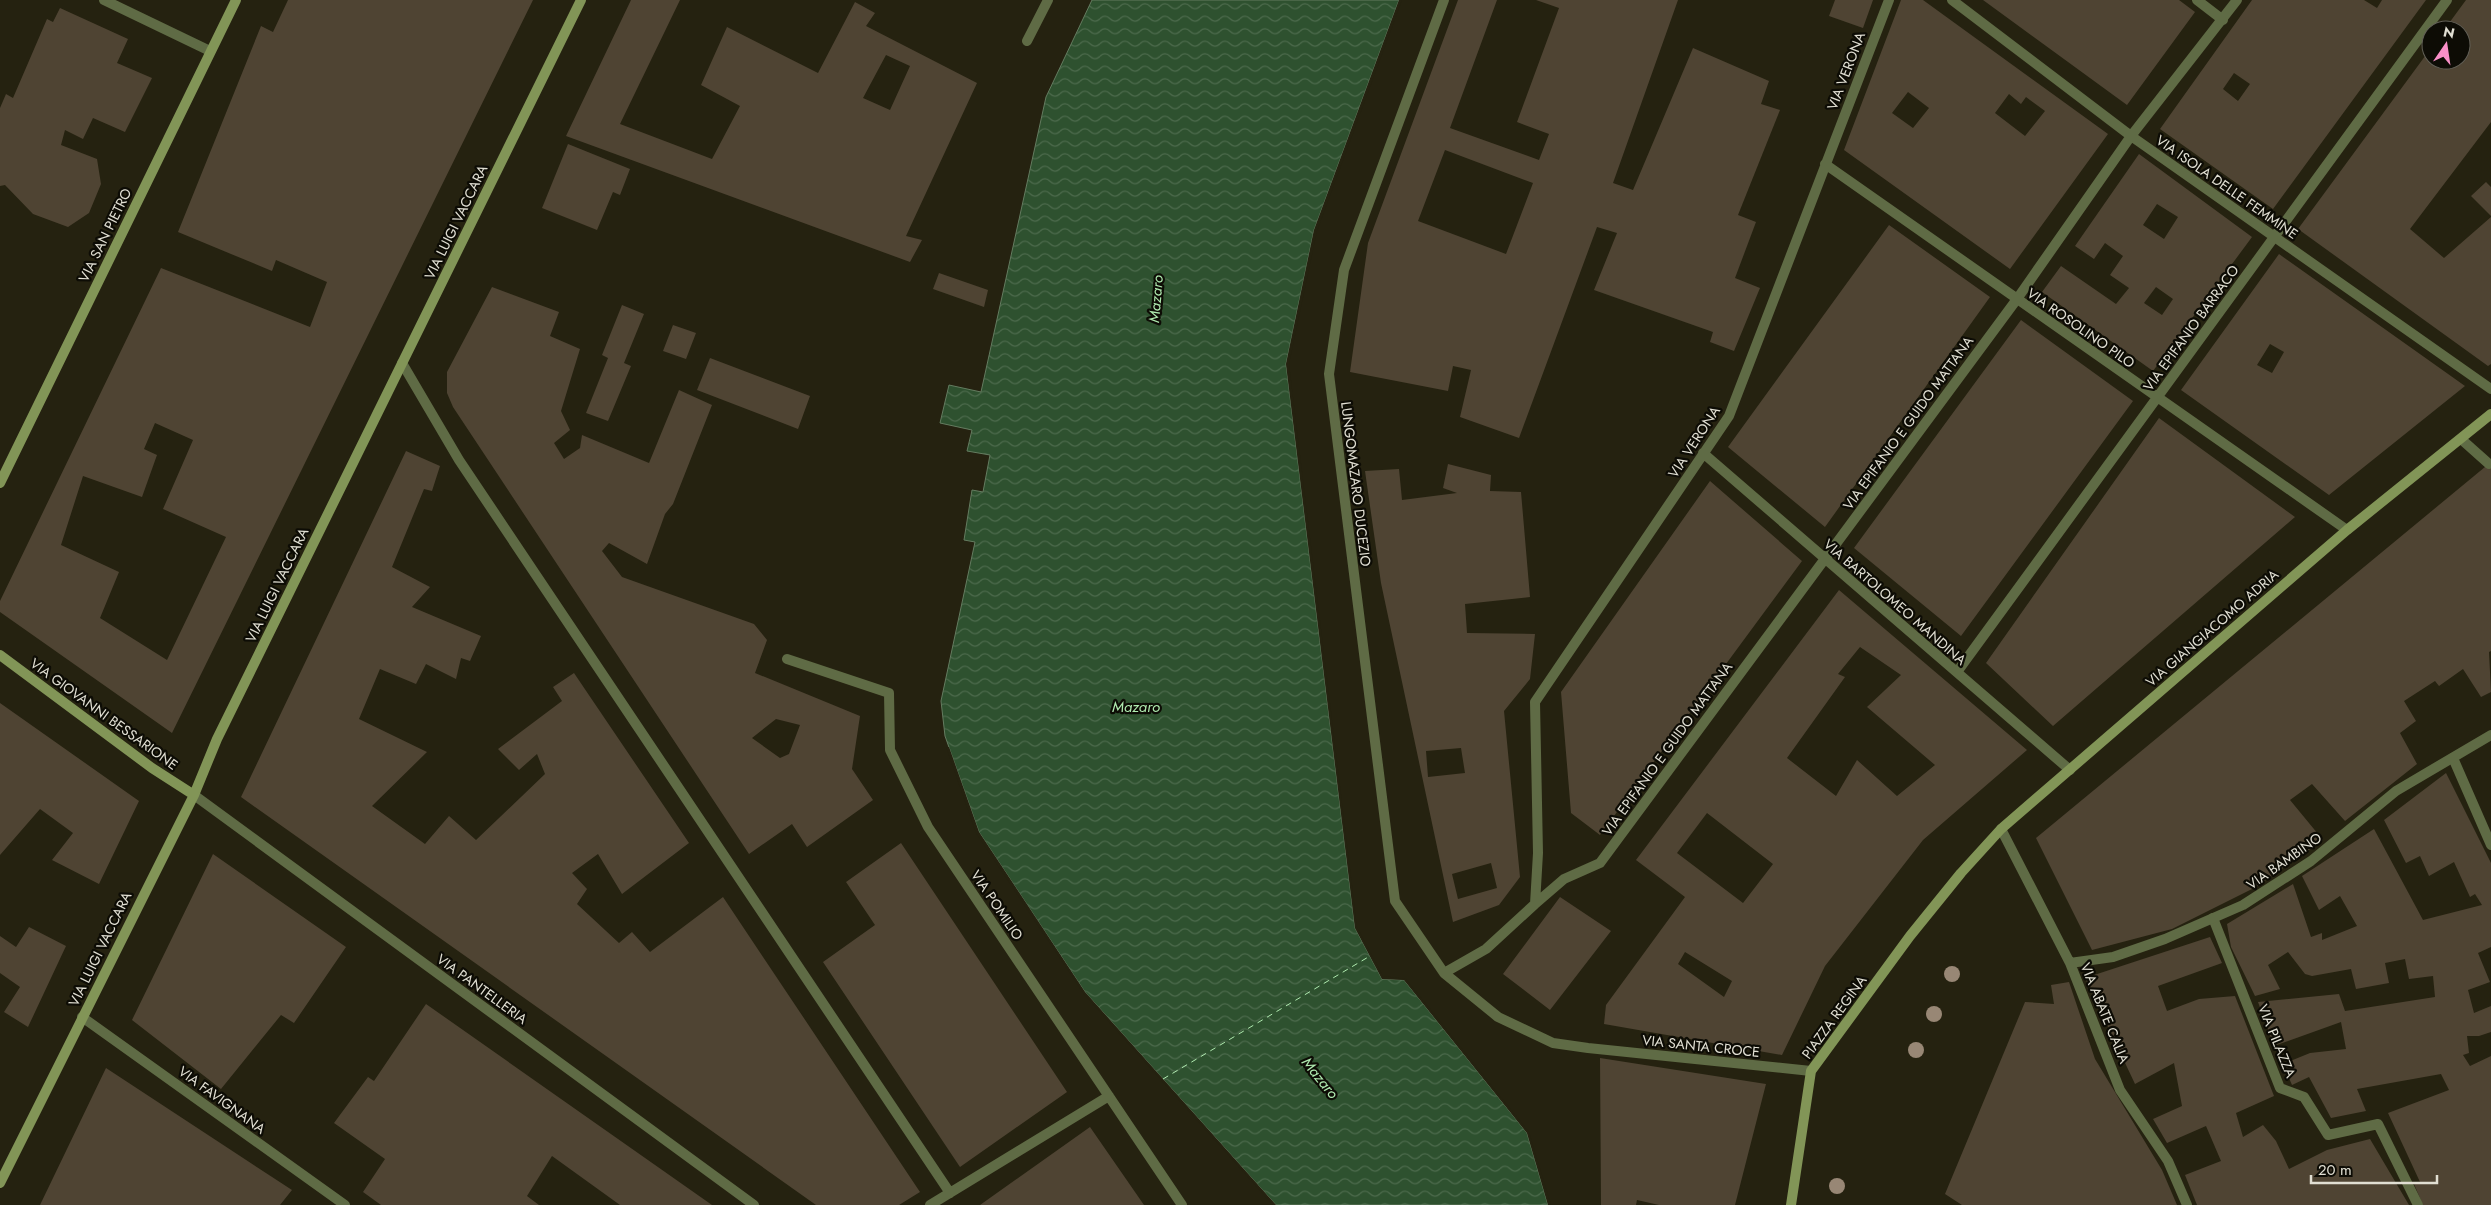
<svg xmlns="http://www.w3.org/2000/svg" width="2491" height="1205" viewBox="0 0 2491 1205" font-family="Jost,sans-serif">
<defs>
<pattern id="water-waves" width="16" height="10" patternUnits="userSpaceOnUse" patternTransform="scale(1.25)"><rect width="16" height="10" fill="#2e512f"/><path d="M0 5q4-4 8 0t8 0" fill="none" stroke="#4c6a4c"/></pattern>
</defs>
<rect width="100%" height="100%" fill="#252210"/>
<!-- water -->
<path fill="url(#water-waves)" stroke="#647c60" d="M1092,0H1399L1314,230L1286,364L1355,928L1382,979L1404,980L1527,1133L1548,1205H1276L1085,992L979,832L945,736L941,701L975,542L964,540L972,490L983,492L990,455L967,451L972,430L940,423L949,385L981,392L1046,97Z"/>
<!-- pier -->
<path fill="#252210" d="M1399,0H1402L1317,231L1289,364L1357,927L1383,976L1406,979L1529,1132L1551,1205H1548L1527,1133L1404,980L1382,979L1355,928L1286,364L1314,230Z
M946,747H949L979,832L1085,992L1276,1205H1273L1083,993L976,833Z"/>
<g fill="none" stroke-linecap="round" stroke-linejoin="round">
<!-- ferry -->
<path stroke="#b0ebb0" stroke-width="1" stroke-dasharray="6 5" stroke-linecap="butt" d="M1163,1079L1370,956"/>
</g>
<!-- building -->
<path fill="#4f4433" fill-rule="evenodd" d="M288,0H533L172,733L0,612V601L161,268L310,327L327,282L276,260L272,271L178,232L261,26L273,32ZM155,423L193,440L163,509L226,537L167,660L100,618L119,572L61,545L83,476L142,497L157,455L144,449Z
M631,0H680L620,124L712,159L740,106L701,85L727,27L818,73L855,2L875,13L866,26L977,83L906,236L922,240L910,262L566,136ZM886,55L910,66L890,110L863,98Z
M1458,0H1497L1450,128L1539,160L1549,134L1517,122L1559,8L1536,0H1678L1613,183L1633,190L1693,48L1769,81L1761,104L1780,110L1738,215L1756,222L1735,278L1760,288L1734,351L1710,342L1713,332L1594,290L1617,233L1597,227L1519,438L1460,417L1471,370L1453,366L1448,391L1350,372L1368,243ZM1445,150L1533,183L1506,254L1418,221Z
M1835,0H1873L1863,28L1829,16Z
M1901,0H1923L2108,134L2010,269L1844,150ZM1908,92L1929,108L1913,128L1892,113ZM2009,94L2021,104L2026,97L2045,111L2025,136L1995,113Z
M1983,0H2179L2195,12L2127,105Z
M2252,0H2364L2377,8L2382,0H2426L2273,209L2160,129ZM2234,73L2250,84L2238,101L2223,89Z
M2466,0H2491V122L2410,229L2444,258L2491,217V364L2488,366L2298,229L2431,48V60H2461V30H2444Z
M60,8L128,39L117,63L152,78L125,132L93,118L83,139L65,130L61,145L97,159L101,184L89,213L68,227L33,214L5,185L0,186V108L6,94L13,98L47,19L53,22Z
M568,144L630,169L620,195L613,192L597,230L542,208Z
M2139,154L2252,237L2153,371L2042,292L2061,266L2116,304L2129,288L2110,275L2123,256L2105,243L2094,259L2075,246ZM2157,204L2178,217L2164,239L2143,225ZM2156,287L2173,299L2162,315L2144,303Z
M2486,182L2491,187V216L2471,196Z
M1889,225L1990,297L1825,527L1728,447Z
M2279,254L2465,386L2329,495L2181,390ZM2270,344L2284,352L2272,373L2257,365Z
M939,273L988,290L984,307L933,289Z
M492,287L559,312L550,336L580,349L561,411L570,430L554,443L564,459L580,448L582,435L649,463L679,390L712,405L673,504L665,514L647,564L609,543L602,551L622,577L754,624L767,640L755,673L860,716L852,769L873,800L807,847L792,824L749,854L453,407L447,393V372ZM776,719L800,725L789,754L780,758L752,738Z
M622,305L644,314L624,363L631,366L608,421L586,413L608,358L602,355Z
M2021,320L2133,401L1961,636L1854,548Z
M673,325L696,333L686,359L663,351Z
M710,358L810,396L798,429L697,390Z
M2159,418L2295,517L2053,726L1986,663Z
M406,451L440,466L432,491L424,489L392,567L430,587L412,607L481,636L470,661L461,658L456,679L426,664L416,684L380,669L359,719L427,752L372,806L425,844L449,816L476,840L545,774L537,754L519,770L498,749L562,701L553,687L574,673L689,843L622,894L598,854L572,873L587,889L577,904L619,943L632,932L650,952L723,897L920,1192L899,1205H816L241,797Z
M2491,462V651L2489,652L2491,692L2481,697L2463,669L2439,686L2435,681L2404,701L2416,721L2400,733L2417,764L2345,821L2312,784L2290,800L2323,840L2256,887L2172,929L2092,950L2036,838Z
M1448,464L1491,475L1490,491L1521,492L1530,597L1465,604L1467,633L1535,634L1530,679L1504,711L1520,877L1499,905L1453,922L1381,583L1365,471L1399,469L1402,500L1457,493L1443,488ZM1461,748L1465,773L1428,777L1426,751ZM1491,863L1497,888L1458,899L1452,874Z
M1710,481L1802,561L1600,835L1571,813L1561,692Z
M1839,590L2027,750L1923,840L1825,966L1782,1055L1604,1024L1606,1005L1685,897L1636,860ZM1860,647L1901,675L1867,707L1935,765L1897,796L1857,760L1836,796L1787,758L1845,677L1838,674ZM1707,813L1773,864L1743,903L1677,853ZM1685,952L1732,981L1724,997L1678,964Z
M0,703L139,801L99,884L52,860L73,833L40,809L0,855Z
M2446,773L2491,863V947L2478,953L2490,982L2468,990L2474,1013L2491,1006V1032L2479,1036H2467L2469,1053L2463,1055L2470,1066L2491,1056V1205H2423L2414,1184L2420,1182L2388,1113L2449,1090L2441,1074L2357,1089L2366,1111L2331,1118L2309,1077L2292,1085L2283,1064L2310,1053L2346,1049L2341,1022L2274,1046L2258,1002L2339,994L2345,1011L2435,997L2433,976L2409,979L2405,959L2385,963L2389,983L2356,989L2351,969L2312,976L2305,974L2288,952L2268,965L2280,989L2255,996L2231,947L2227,924L2293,884L2311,937L2322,933V940L2357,926L2340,896L2319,910L2302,876L2374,829L2423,920L2482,905L2475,894L2470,897L2454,862L2429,876L2420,856L2406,863L2384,820Z
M901,843L1067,1092L960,1167L823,962L875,925L846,882Z
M213,854L346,947L294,1023L281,1015L221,1089L132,1020Z
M1560,897L1611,931L1550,1010L1503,974Z
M29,927L66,946L28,1027L4,1012L20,987L0,973V936L16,947Z
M2210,937L2222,963L2158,986L2167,1011L2199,999L2235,996L2274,1096L2236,1113L2243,1137L2263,1125L2276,1141L2289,1169L2327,1150L2370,1139L2409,1205H2197L2185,1175L2221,1161L2206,1126L2167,1143L2153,1119L2182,1106L2174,1063L2135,1084L2085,978Z
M2069,982L2095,1059L2162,1170L2177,1205H1962L1945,1194L2025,1002L2054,1004L2051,985Z
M426,1004L712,1205H620L552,1156L527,1196L539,1205H381L363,1192L385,1159L334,1123L368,1077L374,1081Z
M1600,1058L1766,1084L1735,1205H1659L1637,1200L1636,1205H1601Z
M106,1068L237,1154L292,1190L280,1205H40Z
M1090,1127L1144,1205H980Z"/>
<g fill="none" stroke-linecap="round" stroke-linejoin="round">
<!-- service -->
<path stroke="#5f6b45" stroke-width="10" d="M2453,758L2491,845"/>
<!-- pedestrian -->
<path stroke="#5f6b45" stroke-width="10" d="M2213,918L2280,1088L2304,1097L2328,1135L2378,1124L2418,1205"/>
<!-- minor -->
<path stroke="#5f6b45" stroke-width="10" d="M104,0L210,51
M1444,0L1344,270L1329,374L1395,901L1444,973L1498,1017L1553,1043L1588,1048L1811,1071
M1952,0L2131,136L2491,389
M2197,0L2223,20
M1027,41L1048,0
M1825,164L2347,530
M402,363L459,460L950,1193
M2461,439L2489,464
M1703,453L2070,770
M787,659L889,693L890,750L928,827L1182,1205
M1957,672L2447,0
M194,795L754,1205
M2001,829L2070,963L2120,1090L2168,1161L2187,1205
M1535,904L1564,879L1600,863L2017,299L2131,136L2237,0
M2070,963L2113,957L2165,939L2243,905L2311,861L2396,791L2491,735
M1444,973L1486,949L1535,904L1538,853L1535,702L1729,416L1889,0
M82,1017L345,1205
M930,1205L1109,1096"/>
<!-- secondary -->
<path stroke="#829557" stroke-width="10" d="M0,483L236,0
M0,655L152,768L194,795
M0,1183L194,795L217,739L581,0
M1791,1205L1811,1071L1910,936L1961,873L2001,829L2347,530L2491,414"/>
</g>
<!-- trees -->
<g fill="#988775">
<circle cx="1952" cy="974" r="8"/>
<circle cx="1934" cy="1014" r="8"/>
<circle cx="1916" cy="1050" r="8"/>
<circle cx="1837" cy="1186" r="8"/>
</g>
<g text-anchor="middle" stroke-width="4.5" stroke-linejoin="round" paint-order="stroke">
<!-- street labels -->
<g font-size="14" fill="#e1dfd3" stroke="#0d0c05">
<text transform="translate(1846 71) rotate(-69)" y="5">VIA VERONA</text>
<text transform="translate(2227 187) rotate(35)" y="5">VIA ISOLA DELLE FEMMINE</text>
<text transform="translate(456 222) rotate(-64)" y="5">VIA LUIGI VACCARA</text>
<text transform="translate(105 235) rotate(-64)" y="5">VIA SAN PIETRO</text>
<text transform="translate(2081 328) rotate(35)" y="5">VIA ROSOLINO PILO</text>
<text transform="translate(2191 328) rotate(-54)" y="5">VIA EPIFANIO BARRACO</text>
<text transform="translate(1908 423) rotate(-54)" y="5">VIA EPIFANIO E GUIDO MATTANA</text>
<text transform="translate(1694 442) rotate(-57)" y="5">VIA VERONA</text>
<text transform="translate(1356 484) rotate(83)" y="5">LUNGOMAZARO DUCEZIO</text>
<text transform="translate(277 585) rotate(-64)" y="5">VIA LUIGI VACCARA</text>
<text transform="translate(1895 602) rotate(41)" y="5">VIA BARTOLOMEO MANDINA</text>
<text transform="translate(2212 628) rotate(-41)" y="5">VIA GIANGIACOMO ADRIA</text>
<text transform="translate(104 714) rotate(36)" y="5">VIA GIOVANNI BESSARIONE</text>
<text transform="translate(1667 749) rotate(-54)" y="5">VIA EPIFANIO E GUIDO MATTANA</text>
<text transform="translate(2284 861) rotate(-35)" y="5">VIA BAMBINO</text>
<text transform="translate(997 905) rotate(56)" y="5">VIA POMILIO</text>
<text transform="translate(100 949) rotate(-64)" y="5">VIA LUIGI VACCARA</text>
<text transform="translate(482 989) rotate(36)" y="5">VIA PANTELLERIA</text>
<text transform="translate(2105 1013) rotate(68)" y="5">VIA ABATE CALIA</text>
<text transform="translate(1834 1017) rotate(-54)" y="5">PIAZZA REGINA</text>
<text transform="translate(2277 1041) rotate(68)" y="5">VIA PILAZZA</text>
<text transform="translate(1701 1046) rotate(6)" y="5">VIA SANTA CROCE</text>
<text transform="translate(222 1100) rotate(36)" y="5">VIA FAVIGNANA</text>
</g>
<!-- water labels -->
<g font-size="15" font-style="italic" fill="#b0ebb0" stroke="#0d0c05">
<text transform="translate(1156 299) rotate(-85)" y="5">Mazaro</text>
<text x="1136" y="712">Mazaro</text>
<text transform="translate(1320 1078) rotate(51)" y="5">Mazaro</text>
</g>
</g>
<!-- north arrow -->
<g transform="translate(2446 45) rotate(13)"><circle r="24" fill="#0d0c05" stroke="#626057"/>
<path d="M0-4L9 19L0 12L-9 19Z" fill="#f98fc8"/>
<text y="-8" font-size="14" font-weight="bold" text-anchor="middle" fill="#e1dfd3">N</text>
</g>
<!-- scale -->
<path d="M2311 1175v8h126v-8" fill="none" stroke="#e1dfd3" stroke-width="2.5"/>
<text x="2318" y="1175" font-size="15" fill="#e1dfd3" stroke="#0d0c05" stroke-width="4" paint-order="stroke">20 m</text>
</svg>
